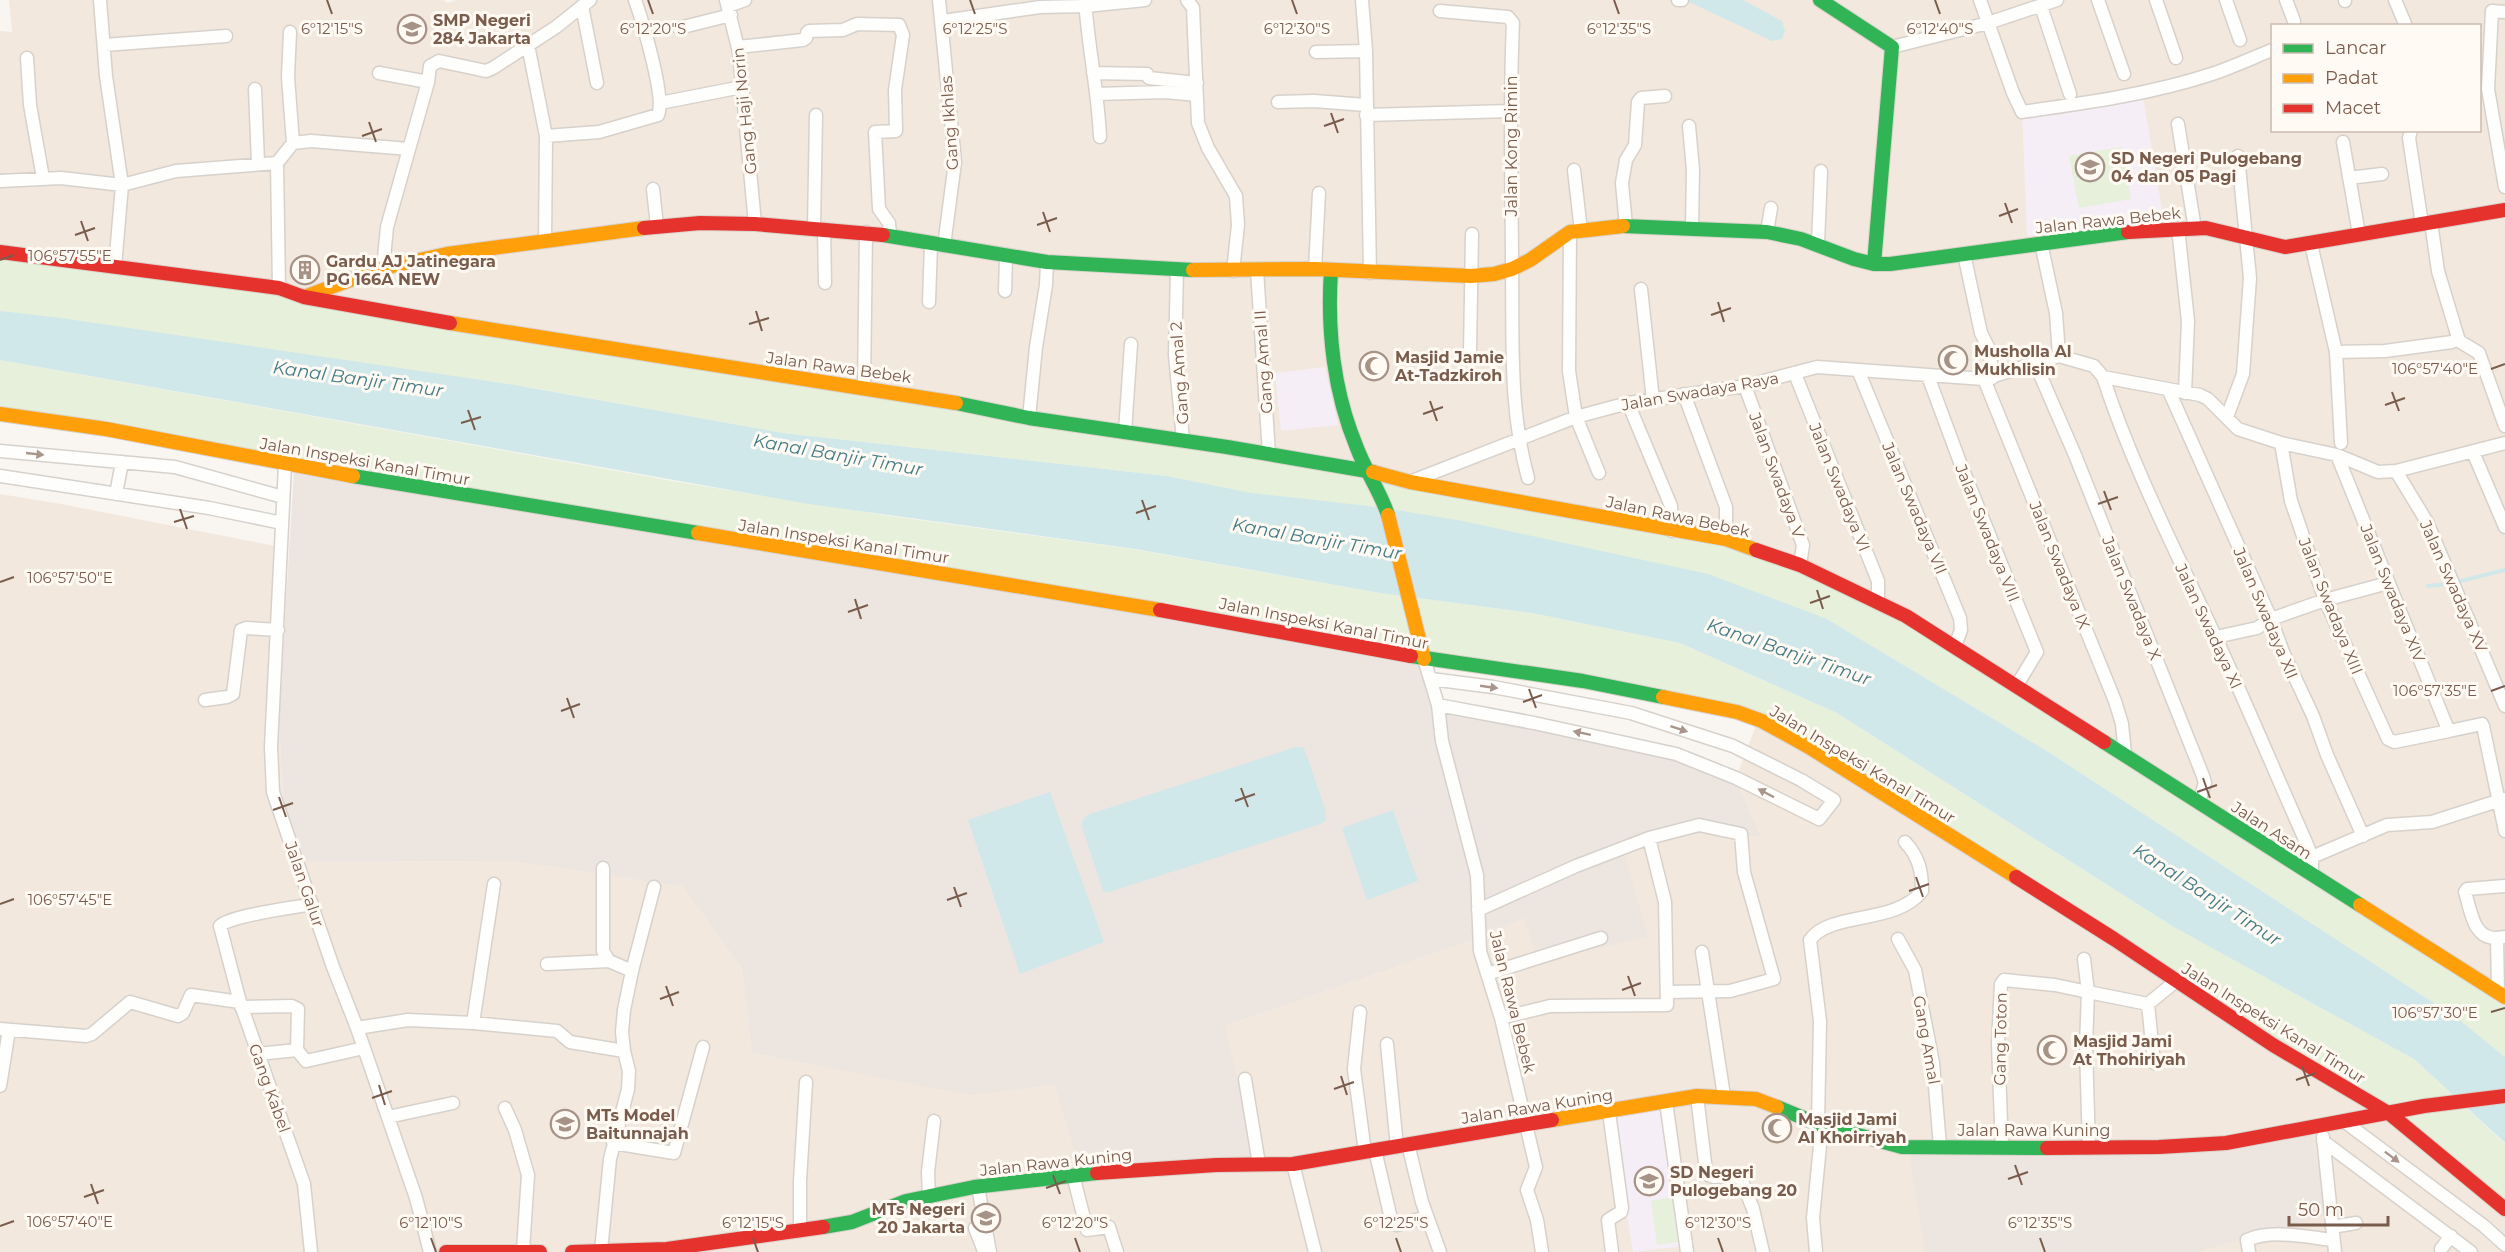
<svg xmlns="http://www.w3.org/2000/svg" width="2505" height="1252" viewBox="0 0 2505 1252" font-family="Montserrat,sans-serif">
<rect width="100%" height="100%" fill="#f9f5f0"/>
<!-- residential -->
<path fill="#f2e8de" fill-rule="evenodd" d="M9,0H443L448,3L456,0H2505V997L1906,616L0,252V31L12,32ZM2272,26H2480V130H2272Z
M0,494L61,504L285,548L279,715L283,805L306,862L512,861L683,887L742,969L752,1053L970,1094L1055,1085L1473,940L1525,917L1647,937L1623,850L1685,834L1761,837L1736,778L1758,720L2342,1084L2505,1210V1252H0Z"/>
<!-- industrial -->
<path fill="#ede5e0" d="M294,471L1424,659L1438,705L1625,743L1736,778L1761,837L1685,834L1623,850L1648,937L1538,961L1524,918L1473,940L1225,1026L1257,1165L1081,1171L1055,1085L970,1095L752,1053L742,969L683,887L512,861L306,862L283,805L279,715Z
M2312,1134L2327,1215L2249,1236L2199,1252H1925L1908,1145Z"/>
<!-- education -->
<path fill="#f6eef6" d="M2141,85L2164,222L2027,236L2022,111Z
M1325,367L1338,425L1281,431L1275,373Z
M1664,1106L1686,1246L1633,1252L1611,1117Z"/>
<!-- green -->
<path fill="#e7f0db" d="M2121,147L2131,199L2079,208L2069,156Z
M0,252L279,288L1672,531L1828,577L2505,997V1057L2457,1018L2047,751L1827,619L1167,476L783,433L528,387L0,313Z
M0,360L678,482L890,516L1132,549L1380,593L1532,613L1680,643L1837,713L2167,923L2414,1059L2505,1144V1210L2439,1152L1758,720L0,414Z
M1672,1197L1678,1242L1657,1245L1651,1201Z"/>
<!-- water -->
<path fill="#d0e8ea" d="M1685,0H1743L1782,21L1785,31L1782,39L1772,41Z
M0,311L61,318L515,385L783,433L1167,476L1251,493L1378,507L1463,521L1708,574L1827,619L2047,751L2457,1018L2505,1057V1143L2414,1059L2172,926L1837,713L1680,643L1532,613L1380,593L1135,549L809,504L0,360Z
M1296,747H1303L1306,753L1326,812V820L1321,824L1109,892L1103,891L1082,827V822L1087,815Z
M1050,792L1104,942L1020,974L968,820Z
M1393,810L1418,881L1367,900L1342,828Z"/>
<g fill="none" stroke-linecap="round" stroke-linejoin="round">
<!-- stream -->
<path stroke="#d0e8ea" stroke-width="4" d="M2428,586L2449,584L2505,570"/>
<!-- street casing -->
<g stroke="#d7d1cb" stroke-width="15">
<path id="street" d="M100,0L106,76L122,185L115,267
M726,0L739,52L755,224
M939,0L955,162L944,246
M1085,0C1088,46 1098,91 1100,137
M1187,0L1193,8L1198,123L1208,148L1236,196L1238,225L1233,271
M1362,0L1366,51L1370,273
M1678,0H1682
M1980,0L2013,93L2022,112C2086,103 2151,94 2212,74C2233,67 2252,58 2272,50
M2098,0L2124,74
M2156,0L2176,58
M2226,0L2240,40
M2286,0L2294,21
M2345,0V1
M2395,0L2406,26
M582,6L597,83
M728,6L745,0
M2041,6L2070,94
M1440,11L1508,17L1513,23C1509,106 1512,187 1512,269C1513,340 1509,409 1528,478
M2505,12L2492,11L2488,89L2505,187
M943,21L1040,7L1086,6L1145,0
M679,28L731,15
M290,32L288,77L293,143
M104,45L226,36
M528,45L546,136L545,241
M738,47L803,40L806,38L807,33L809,31L843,30L857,24L899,25L903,35L895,90L896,131L875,132L879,209L889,223L890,235
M1892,47L1988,23L2057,0
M1316,52L1366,51
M27,58L30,105L43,178
M379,73L428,82
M1093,73L1147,74L1149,78L1197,83
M255,89L258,163
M1096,94L1165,92L1197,95
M1278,102L1314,101L1366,105
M660,103L742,87
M1366,115L1511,111
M2178,124L2195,229
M1689,126L1693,170L1692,228
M2411,130L2409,138L2422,224
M546,136L599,132L658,115C666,98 642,20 635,0
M2343,142L2359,234
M1574,170L1581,231
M2349,178L2382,174
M0,181L61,178L122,185L176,171L277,163
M653,189L657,226
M2431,222L2438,271L2459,341L2479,353L2505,426
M1626,226L1622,183L1626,160L1635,145L1638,102L1641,98L1665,96
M814,228L816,115
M2178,228L2188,321L2185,393
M824,229L825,283
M1570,232L1569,371L1576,417L1599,473
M1767,232L1771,208
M2041,243L2056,313L2059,356
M1818,244L1821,171
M2311,244L2336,352L2341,443
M1964,254L1981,333L1990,351L1992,378
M383,268L387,227L428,82L430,66L439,61L486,71L493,68L556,27L590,0
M1315,269L1319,193
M1177,270L1175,355L1183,440
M1257,270L1269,454
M279,288L277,163L293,143L311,141L409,149
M1641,289L1653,400
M1005,291L1006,256
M929,302L931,244
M1470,352L1472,234
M2336,352L2385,351L2452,342
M2035,363L2075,455L2203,776L2205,783L2199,802
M1858,370L1960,618L1961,630L1955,646
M1795,374L1878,581V601
M1928,376L1961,465L2037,652L2017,685
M2103,377C2132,466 2176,551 2215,636C2246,703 2275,772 2305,840L2312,857V875
M1984,379L2115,701L2122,724L2125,754
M1745,386L1803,545L1800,565
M864,388L866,232
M2169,391L2271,619L2283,652L2313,716L2327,755L2363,836
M1684,394L1726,507V539
M1628,403L1671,506L1672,531
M2227,417L2243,374L2250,278L2238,156
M1029,418L1036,347L1046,285L1047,262
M1125,432L1131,344
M2281,443L2291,501L2325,600L2388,739L2394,742L2449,731
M0,451L175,467L283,497
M2473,452L2505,527
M2337,455L2447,727L2449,731L2482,724L2483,726L2505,831
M285,465L271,747L273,792L333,967L357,1028L416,1198L430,1252
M2396,471L2427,522L2505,706
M0,476L209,508L282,523
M1412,481L1576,417L1628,403L1745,386L1817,367L1984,379L2059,356L2094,366L2103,377L2200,395L2208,399L2238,429L2281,443L2337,455L2378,472L2396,471L2505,443
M116,494L122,462
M2216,637L2257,628L2271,619L2325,600L2388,583
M1424,659L1438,705L1442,741L1477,875L1480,951L1501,1018L1536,1167L1527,1190L1537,1220L1542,1252
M1431,679L1493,687L1631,713L1733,746L1801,780L1834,800L1819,819L1736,778L1676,754L1534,723L1438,705
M205,700L227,697L233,694L241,630L246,628L278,630
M2312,857L2387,825L2432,822L2504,799
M1478,910L1576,866L1649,838L1699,825L1741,834L1744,872L1774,979L1730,991L1667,992
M2497,938C2473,939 2471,911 2465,892L2467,889L2505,886
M1898,939L1915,970L1933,1063L1940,1146
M1702,952L1724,1096
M2084,959L2088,992L2148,1004L2176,981
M547,964L609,961
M632,971L654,887
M1487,974L1601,938
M2498,992L2497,938L2505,937
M2148,1004L2154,1063
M241,1007L292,1006L298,1009L297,1050L258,1054
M1360,1012L1354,1069L1365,1152
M1501,1018L1550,1006L1667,1005L1665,902L1649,838
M473,1023L494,884
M357,1028L408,1020L473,1023L557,1031L570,1042L624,1051
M0,1029L86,1036L92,1034L130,1002L178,1016L183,1013L191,995L240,1002
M1387,1044L1397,1147
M297,1050L306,1061L364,1048
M1245,1079L1259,1164
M0,1086L9,1030
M1697,1096L1706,1171L1708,1175L1713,1177L1740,1176L1753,1209L1763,1252
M1666,1102L1687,1252
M505,1108L515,1130L528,1175L523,1250
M1609,1112L1622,1208L1621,1212L1608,1220L1612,1252
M388,1117L453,1103
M2345,1122L2484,1226L2505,1245
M1818,1124L1820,1021L1810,940C1830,911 1896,925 1922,891C1922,871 1919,857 1905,842
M2323,1137L2335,1252
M2323,1141L2471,1252
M613,1143L674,1153L703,1047
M1408,1144L1422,1202L1440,1252
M2002,1148L1998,1044L2001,984L2004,980L2055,985L2088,992L2086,1047L2089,1148
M1375,1150L1392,1223L1397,1225L1427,1217
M1293,1164L1315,1252
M1073,1175L1087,1230L1109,1227L1117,1252
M978,1187L990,1252
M929,1197L928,1172L934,1121
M2332,1227L2356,1223
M975,1228L984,1251
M800,1231V1181L806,1082
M2441,1249L2451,1236
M601,1251L610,1159L628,1089L629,1071L624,1051L622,1032L624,1010L632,971L609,961L603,951V868
M311,1252L304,1184L240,1002L220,926C231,915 294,908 312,904
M1816,1252L1813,1218L1822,1125
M2249,1252L2247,1240C2272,1229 2306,1237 2333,1240"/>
</g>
<!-- fast casing -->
<g stroke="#d9d2cb" stroke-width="16">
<path id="fast" d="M1820,0L1892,47L1874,264
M1623,226L1767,232L1801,239L1854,259L1874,264H1890L2128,232
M883,235L1047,262L1193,270
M1331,271C1327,330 1334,393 1357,448C1366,472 1380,491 1388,515
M956,403L1029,418L1227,447L1373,472
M353,476L698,533
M1411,656L1583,681L1663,697
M2104,742L2360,905
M1777,1107L1818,1124L1902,1147L2047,1148
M823,1227L852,1222L906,1201L974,1187L1097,1173"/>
</g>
<!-- slow casing -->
<g stroke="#d9d2cb" stroke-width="16">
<path id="slow" d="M1193,270L1315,269L1471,276L1494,274L1512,269L1530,260L1570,232L1623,226
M304,297L383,268L447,254L644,228
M450,323L956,403
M0,414L106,429L353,476
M1373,472L1410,482L1726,539L1756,550
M1388,515L1424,659
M698,533L1160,610
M1663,697L1737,712L1762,721L1809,747L2016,877
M2360,905L2505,997
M1552,1120L1697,1096L1756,1099L1777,1107"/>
</g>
<!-- jam casing -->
<g stroke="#d9d2cb" stroke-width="16">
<path id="jam" d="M644,228L700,223L755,224L883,235
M2128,232L2206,228L2285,247L2505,210
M0,252L279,288L304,297L450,323
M1756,550L1800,565L1906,616L2104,742
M1160,610L1411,656
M2016,877L2114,939L2273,1045L2390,1114L2505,1209
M2047,1148L2159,1147L2226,1143L2424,1106L2505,1096
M1097,1173L1216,1165L1293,1164L1552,1120
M446,1252H540
M572,1252L667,1249L823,1227"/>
</g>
<!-- street -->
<use href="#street" stroke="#fefefd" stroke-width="12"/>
<!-- fast -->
<use href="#fast" stroke="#30b455" stroke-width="14"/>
<!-- slow -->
<use href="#slow" stroke="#ff9f0a" stroke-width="14"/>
<!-- jam -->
<use href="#jam" stroke="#e5322d" stroke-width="14"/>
</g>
<!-- one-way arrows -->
<defs><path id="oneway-solid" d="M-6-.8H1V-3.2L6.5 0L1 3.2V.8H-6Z" transform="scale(1.5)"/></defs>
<g fill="#a8958b">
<use href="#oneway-solid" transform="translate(35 454) rotate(6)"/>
<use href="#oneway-solid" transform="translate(1489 687) rotate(8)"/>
<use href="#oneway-solid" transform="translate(1679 729) rotate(18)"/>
<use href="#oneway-solid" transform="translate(1582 733) rotate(-168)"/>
<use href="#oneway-solid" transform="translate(1766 793) rotate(-152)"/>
<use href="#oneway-solid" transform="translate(2392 1157) rotate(37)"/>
</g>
<!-- ticks -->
<path fill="none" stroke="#7a5c4d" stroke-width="2" d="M327,0L332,14M648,0L653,14M970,0L975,14M1292,0L1297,14M1614,0L1619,14M1935,0L1940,14M1331,113L1338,133M369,122L376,142M1324,126L1344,119M362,136L382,129M2005,203L2012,223M1043,212L1050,232M1999,216L2018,209M81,221L88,241M1037,225L1057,218M75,235L95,228M0,260L14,255M1718,302L1724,322M756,311L762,331M1711,315L1731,308M749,324L769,318M2491,369L2505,364M2392,392L2399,411M1430,401L1437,421M2385,405L2405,398M468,410L475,430M1423,414L1443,407M461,423L481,417M2104,491L2111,510M1142,500L1149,520M2098,504L2118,497M180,509L187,529M1136,513L1156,506M174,522L194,516M0,582L14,577M1817,590L1823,609M855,599L861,619M1810,603L1830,596M848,612L868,605M1529,689L1536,708M2491,691L2505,686M567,698L574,718M1523,702L1542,695M561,711L580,704M2203,778L2210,798M1241,788L1248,807M2197,792L2217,785M279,797L286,817M1235,801L1255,794M273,810L293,803M1916,877L1923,897M954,887L961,907M1909,891L1929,884M947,900L967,893M0,904L14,899M1628,976L1635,996M666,986L673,1006M1622,990L1641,983M660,999L679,992M2491,1012L2505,1008M2302,1066L2309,1086M1341,1076L1347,1095M2296,1080L2316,1073M379,1085L385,1105M1334,1089L1354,1082M372,1098L392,1091M2015,1165L2022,1185M1053,1175L1060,1194M2008,1179L2028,1172M91,1184L98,1204M1046,1188L1066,1181M84,1197L104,1190M0,1226L14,1221M431,1238L436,1252M753,1238L758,1252M1075,1238L1080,1252M1396,1238L1401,1252M1718,1238L1723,1252M2040,1238L2045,1252"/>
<!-- icons -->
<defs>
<g id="school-ring" transform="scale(1.5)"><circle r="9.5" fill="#fffaf3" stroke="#a69286" stroke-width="1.5"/><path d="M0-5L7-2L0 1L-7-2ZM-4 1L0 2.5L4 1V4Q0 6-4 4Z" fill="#a69286"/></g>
<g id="building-ring" transform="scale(1.5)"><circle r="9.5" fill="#fffaf3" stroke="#a69286" stroke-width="1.5"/><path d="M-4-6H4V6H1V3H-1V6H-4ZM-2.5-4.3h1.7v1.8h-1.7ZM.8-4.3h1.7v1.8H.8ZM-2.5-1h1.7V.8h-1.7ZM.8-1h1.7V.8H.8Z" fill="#a69286"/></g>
<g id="mosque-ring" transform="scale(1.5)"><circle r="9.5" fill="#fffaf3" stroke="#a69286" stroke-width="1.5"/><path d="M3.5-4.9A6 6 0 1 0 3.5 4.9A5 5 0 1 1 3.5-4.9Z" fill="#a69286"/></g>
</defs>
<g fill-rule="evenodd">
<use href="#school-ring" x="412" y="29"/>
<use href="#school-ring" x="2090" y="167"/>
<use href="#building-ring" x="305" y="270"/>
<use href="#mosque-ring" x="1953" y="360"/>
<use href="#mosque-ring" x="1374" y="366"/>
<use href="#mosque-ring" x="2052" y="1050"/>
<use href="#school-ring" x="565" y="1124"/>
<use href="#mosque-ring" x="1777" y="1128"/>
<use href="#school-ring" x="1649" y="1181"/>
<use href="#school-ring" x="986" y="1218"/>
</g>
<g text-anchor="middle" stroke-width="6" stroke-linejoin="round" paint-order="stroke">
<!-- poi labels -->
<g font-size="16" font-weight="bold" fill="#7a5c4d" stroke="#fffaf3" text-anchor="start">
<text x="433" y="26">SMP Negeri<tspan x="433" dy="18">284 Jakarta</tspan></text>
<text x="2111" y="164">SD Negeri Pulogebang<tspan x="2111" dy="18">04 dan 05 Pagi</tspan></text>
<text x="326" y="267">Gardu AJ Jatinegara<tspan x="326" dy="18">PG 166A NEW</tspan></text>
<text x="1974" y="357">Musholla Al<tspan x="1974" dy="18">Mukhlisin</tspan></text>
<text x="1395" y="363">Masjid Jamie<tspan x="1395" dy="18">At-Tadzkiroh</tspan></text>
<text x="2073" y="1047">Masjid Jami<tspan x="2073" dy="18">At Thohiriyah</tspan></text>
<text x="586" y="1121">MTs Model<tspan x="586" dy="18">Baitunnajah</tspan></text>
<text x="1798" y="1125">Masjid Jami<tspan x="1798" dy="18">Al Khoirriyah</tspan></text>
<text x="1670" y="1178">SD Negeri<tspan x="1670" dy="18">Pulogebang 20</tspan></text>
<text x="965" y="1215" text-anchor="end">MTs Negeri<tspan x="965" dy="18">20 Jakarta</tspan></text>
</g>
<!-- street labels -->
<g font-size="16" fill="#7a5c4d" stroke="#fffaf3">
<text transform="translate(744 111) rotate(-96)" y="6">Gang Haji Norin</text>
<text transform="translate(949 123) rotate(-94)" y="6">Gang Ikhlas</text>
<text transform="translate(1511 146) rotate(-90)" y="6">Jalan Kong Rimin</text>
<text transform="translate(2108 220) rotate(-6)" y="6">Jalan Rawa Bebek</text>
<text transform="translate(1263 362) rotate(-94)" y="6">Gang Amal II</text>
<text transform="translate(839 367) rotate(8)" y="6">Jalan Rawa Bebek</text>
<text transform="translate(1179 373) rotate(-94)" y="6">Gang Amal 2</text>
<text transform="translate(1700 391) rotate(-10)" y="6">Jalan Swadaya Raya</text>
<text transform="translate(365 461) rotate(10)" y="6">Jalan Inspeksi Kanal Timur</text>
<text transform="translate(1777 475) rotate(70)" y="6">Jalan Swadaya V</text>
<text transform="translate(1840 487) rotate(68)" y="6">Jalan Swadaya VI</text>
<text transform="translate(1915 508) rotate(67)" y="6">Jalan Swadaya VII</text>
<text transform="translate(1678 516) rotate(12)" y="6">Jalan Rawa Bebek</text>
<text transform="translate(1988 533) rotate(68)" y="6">Jalan Swadaya VIII</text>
<text transform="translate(844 541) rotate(9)" y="6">Jalan Inspeksi Kanal Timur</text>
<text transform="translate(2060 565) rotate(68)" y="6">Jalan Swadaya IX</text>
<text transform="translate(2454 586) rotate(66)" y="6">Jalan Swadaya XV</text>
<text transform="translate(2393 593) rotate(68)" y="6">Jalan Swadaya XIV</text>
<text transform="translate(2132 598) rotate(68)" y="6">Jalan Swadaya X</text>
<text transform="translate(2331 606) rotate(68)" y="6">Jalan Swadaya XIII</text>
<text transform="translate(2266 613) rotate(67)" y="6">Jalan Swadaya XII</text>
<text transform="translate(1324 623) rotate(11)" y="6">Jalan Inspeksi Kanal Timur</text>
<text transform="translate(2209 626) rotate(65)" y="6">Jalan Swadaya XI</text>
<text transform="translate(1863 764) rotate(31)" y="6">Jalan Inspeksi Kanal Timur</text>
<text transform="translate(2272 830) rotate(33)" y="6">Jalan Asam</text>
<text transform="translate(305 884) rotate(71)" y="6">Jalan Galur</text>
<text transform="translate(1513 1002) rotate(76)" y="6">Jalan Rawa Bebek</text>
<text transform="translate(2274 1023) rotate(32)" y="6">Jalan Inspeksi Kanal Timur</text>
<text transform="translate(2000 1039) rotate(-89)" y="6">Gang Toton</text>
<text transform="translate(1927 1040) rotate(80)" y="6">Gang Amal</text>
<text transform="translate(270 1088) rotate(70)" y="6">Gang Kabel</text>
<text transform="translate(1537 1106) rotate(-9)" y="6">Jalan Rawa Kuning</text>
<text x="2034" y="1136">Jalan Rawa Kuning</text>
<text transform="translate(1056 1162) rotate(-6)" y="6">Jalan Rawa Kuning</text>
</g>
<!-- water labels -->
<g font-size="18" font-style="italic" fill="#437c86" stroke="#fffaf3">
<text transform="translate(358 379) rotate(8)" y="6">Kanal Banjir Timur</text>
<text transform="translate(838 455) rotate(10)" y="6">Kanal Banjir Timur</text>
<text transform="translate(1317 539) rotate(10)" y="6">Kanal Banjir Timur</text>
<text transform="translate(1789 652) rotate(19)" y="6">Kanal Banjir Timur</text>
<text transform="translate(2207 895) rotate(33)" y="6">Kanal Banjir Timur</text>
</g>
</g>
<g font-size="15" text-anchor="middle" fill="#7a5c4d" stroke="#fffaf3" stroke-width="6" stroke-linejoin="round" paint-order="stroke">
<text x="332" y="34">6°12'15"S</text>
<text x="653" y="34">6°12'20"S</text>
<text x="975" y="34">6°12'25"S</text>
<text x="1297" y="34">6°12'30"S</text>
<text x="1619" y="34">6°12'35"S</text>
<text x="1940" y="34">6°12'40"S</text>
<text x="70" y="261">106°57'55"E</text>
<text x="2435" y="374">106°57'40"E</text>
<text x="70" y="583">106°57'50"E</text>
<text x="2435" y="696">106°57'35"E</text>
<text x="70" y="905">106°57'45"E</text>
<text x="2435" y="1018">106°57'30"E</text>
<text x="70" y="1227">106°57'40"E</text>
<text x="431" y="1228">6°12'10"S</text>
<text x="753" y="1228">6°12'15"S</text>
<text x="1075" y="1228">6°12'20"S</text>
<text x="1396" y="1228">6°12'25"S</text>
<text x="1718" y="1228">6°12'30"S</text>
<text x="2040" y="1228">6°12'35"S</text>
</g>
<!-- legend -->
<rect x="2271" y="24" width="210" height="108" fill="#fffaf3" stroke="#cabbb1" stroke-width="1.5"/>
<rect x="2283" y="44" width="30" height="9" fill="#30b455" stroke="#cabbb1" stroke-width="1.5"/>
<text x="2325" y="54" font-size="18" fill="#7a5c4d">Lancar</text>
<rect x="2283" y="74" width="30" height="9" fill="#ff9f0a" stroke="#cabbb1" stroke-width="1.5"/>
<text x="2325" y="84" font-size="18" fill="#7a5c4d">Padat</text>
<rect x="2283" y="104" width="30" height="9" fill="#e5322d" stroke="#cabbb1" stroke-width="1.5"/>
<text x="2325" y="114" font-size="18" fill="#7a5c4d">Macet</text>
<!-- scale -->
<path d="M2289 1216v9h99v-9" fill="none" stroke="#7a5c4d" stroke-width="3"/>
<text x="2298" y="1216" font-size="18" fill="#7a5c4d" stroke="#fffaf3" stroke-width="4.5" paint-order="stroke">50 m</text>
</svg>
